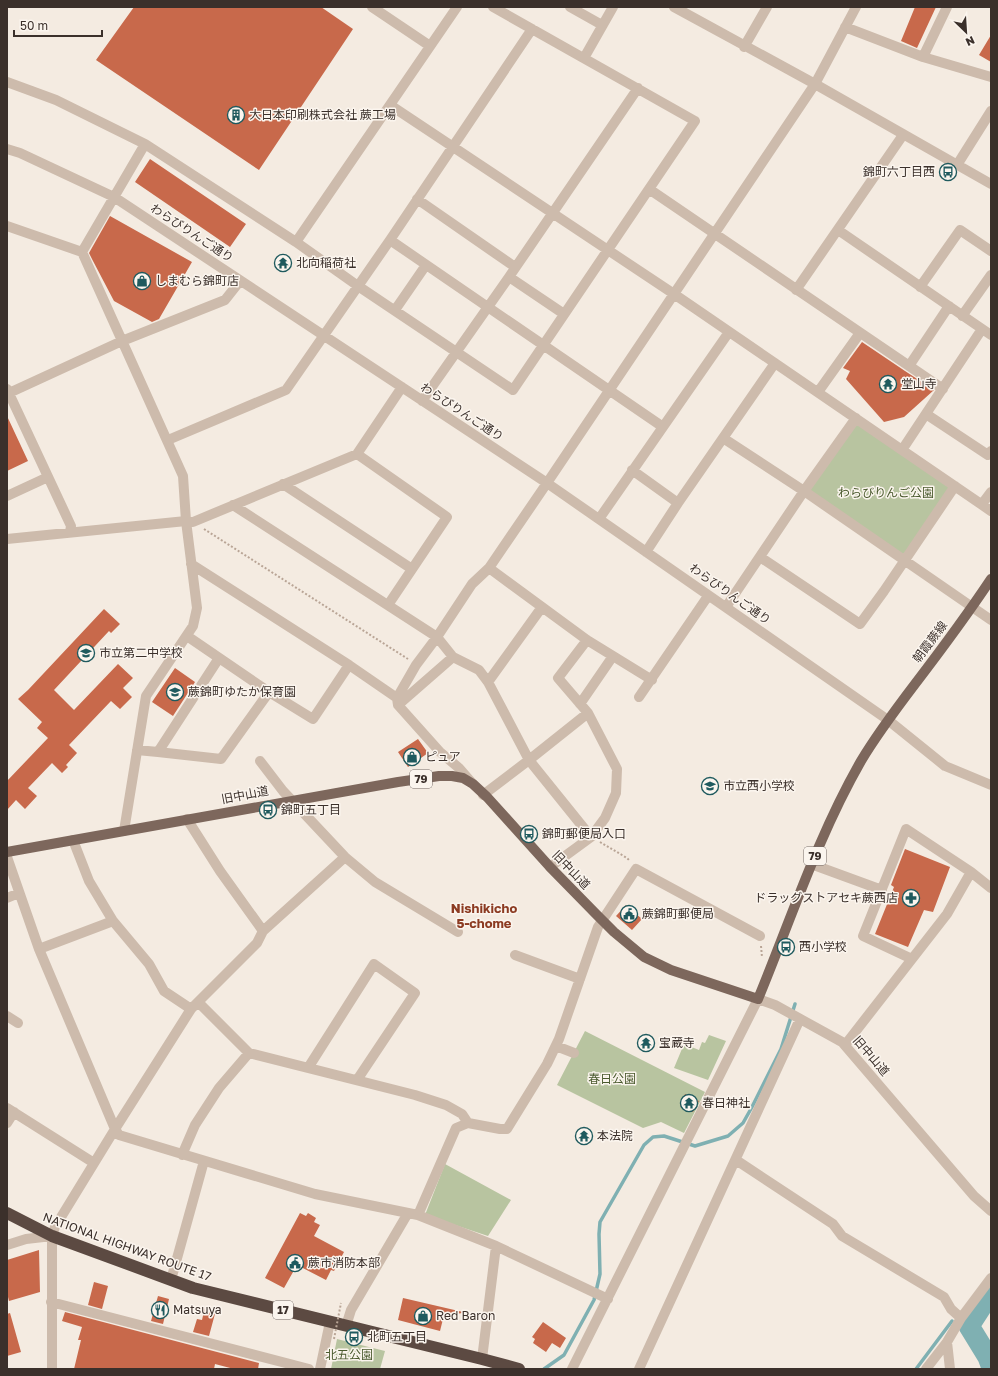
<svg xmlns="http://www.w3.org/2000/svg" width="998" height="1376" viewBox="0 0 998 1376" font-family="'Golos Text','Noto Sans JP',sans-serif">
<rect width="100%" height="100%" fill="#f4ebe1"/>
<!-- green -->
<path fill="#b8c4a0" d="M856,418L955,486L905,560L804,491Z
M585,1031L705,1092L684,1133L661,1122L643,1128L557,1085Z
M709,1035L726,1041L708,1080L674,1068L684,1044L699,1050L702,1042L705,1043Z
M445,1164L511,1200L488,1236L425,1215Z
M337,1339L385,1351L380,1369H331Z"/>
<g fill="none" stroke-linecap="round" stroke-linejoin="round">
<!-- stream -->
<path stroke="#7fb0b2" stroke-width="3.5" d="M959,1323L969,1326
M544,1369L564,1355L594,1300L600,1274L599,1234L600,1222L644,1145L653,1137L664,1136L695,1146L728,1136L743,1123L752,1107L781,1049L795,1004
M916,1369L952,1321"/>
<!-- river -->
<path stroke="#7fb0b2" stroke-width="21" d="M991,1292L969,1326L988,1357L991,1365"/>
</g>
<!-- building -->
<path fill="#c8694b" d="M134,7H321L353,29L259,170L96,60Z
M915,7H936L917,48L901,41Z
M991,35V62L979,55Z
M150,159L246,224L230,247L135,182Z
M110,216L192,262L159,319L152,322L114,301L93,261L89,253Z
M862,342L905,371L934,390L904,417L884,422L846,379L850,371L843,368Z
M7,416L28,461L7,471Z
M104,609L120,624L111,633L109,631L54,690L74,710L118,664L133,678L123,688L132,697L120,709L111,701L69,745L77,753L66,765L68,767L62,773L52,763L28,788L37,796L25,809L16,800L7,810V781L48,738L37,728L42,722L18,699L28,690Z
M175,668L195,682L173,716L152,702Z
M418,739L428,753L408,767L398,752Z
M905,849L950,867L933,912L924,910L908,947L875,934L894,887L891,885Z
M626,905L642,919L632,930L616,916Z
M685,1094L699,1101L693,1112L680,1106Z
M300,1213L306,1216L308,1213L316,1218L314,1222L320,1225L314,1236L344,1252L334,1271L331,1270L326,1280L297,1265L284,1288L265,1278Z
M39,1250L40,1292L9,1301L7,1293V1260Z
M94,1282L108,1286L102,1309L88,1305Z
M158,1296L169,1299L163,1324L151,1321Z
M403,1298L463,1312V1313L444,1315L440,1331L398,1320Z
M205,1307L216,1310L209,1336L193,1332L197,1319L202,1320Z
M65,1312L259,1363L258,1369H234L215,1364L214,1369H74L81,1340H78L82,1327L62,1321Z
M10,1313L21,1352L7,1356V1314Z
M543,1322L566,1338L560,1348L552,1343L546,1352L533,1343L535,1339L532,1337Z"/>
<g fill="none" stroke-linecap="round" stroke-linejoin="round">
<!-- path -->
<path stroke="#b9a596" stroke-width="2" stroke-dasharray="2 2" stroke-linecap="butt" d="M204,529L408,659
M600,842L627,858L630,861
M761,946L762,957"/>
<!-- minor -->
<path stroke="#cdbbac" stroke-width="10" d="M372,7L430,46
M570,7L602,25
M674,7L815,84L991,184
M947,7L923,57L991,77
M845,27L923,57
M744,47L767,7
M584,58L613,7
M7,82L56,100L145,144L296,242L358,286L513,390L695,121L493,7
M390,105L674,294L991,511
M7,149L20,153L114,197L547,483L888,720L945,766L991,785
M957,165L991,111
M649,189L943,389
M417,199L515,267
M7,226L82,252
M838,230L991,335
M390,240L663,427
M296,242L457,7
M509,277L564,314
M920,287L960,230L991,251
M796,290L903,135
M395,310L426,265
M962,316L991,275
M909,366L949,306
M7,389L71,526L70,532
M818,392L860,333
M9,393L122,341L225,300L240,281
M422,401L509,277L638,88
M926,414L988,455L991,451
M723,438L804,491L991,620
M168,440L286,390L390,240L532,29
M902,450L982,329
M357,454L447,517L388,605
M632,470L678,503
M283,484L412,569
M7,496L48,477
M982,504L991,492
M233,505L437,637L472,584L489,568L547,483L815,84L856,7
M599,519L729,332
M7,539L186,521L193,522L357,454L402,387
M646,552L678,503L775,363
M760,557L860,624L884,591L955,486
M191,564L349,665L397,698
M489,568L587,640L652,680
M726,607L804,491L856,418
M187,636L269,692L313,719L349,665
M453,657L437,637L416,665L397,698L398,705L440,752L459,768L472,783
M639,697L708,596
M580,704L613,656
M398,705L453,657L479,670L488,682L542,607
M588,713L529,760L591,837
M137,750L158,752L219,658
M158,752L221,759L269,692
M260,761L283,791L345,857L375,882L458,932
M483,795L529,760L488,682
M187,819L220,871L263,931
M124,831L146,696L193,626L197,608L186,521L183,476L82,252L145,144
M73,840L89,881L113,921L149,964L164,991L191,1009
M7,857L39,949L115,1129L55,1227L52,1236V1369
M345,857L263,931L257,943L191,1009L115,1129L119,1135L315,1194L418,1215L496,1246L608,1299
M811,864L882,890
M550,867L591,837L605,818L616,793L617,769L588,713L558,678L587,640
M7,898L19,893
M39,949L113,921
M515,955L580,979
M912,959L863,936L906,829L971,872L991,888
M198,1002L249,1053L415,1095L446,1105L462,1114L468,1123
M7,1016L18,1023
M845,1045L947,914L971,872
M556,1046L574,1053
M308,1068L374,964L415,993L357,1080
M7,1108L94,1163
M7,1123L14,1112
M182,1155L195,1125L219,1088L249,1053
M736,1160L833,1224L842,1236L944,1297L951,1309L961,1318
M418,1215L456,1128L468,1123L500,1129H507L547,1064L559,1039L598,927L636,869L760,936
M7,1245L26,1239L52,1236
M171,1280L204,1161
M51,1302L309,1369
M346,1326L351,1310L408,1213
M947,1342L950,1369
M482,1359L496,1246
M320,1369L330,1322
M572,1369L758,999L775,1005L842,1042L974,1196L991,1211
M639,1369L800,1019
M926,1369L947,1342L961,1318L991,1278"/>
<!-- major -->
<path stroke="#7d675c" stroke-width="10" d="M7,852L398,782L439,776H452L463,778L473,784L487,797L550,867L596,914L614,932L644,957L671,970L758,999C791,919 818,836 861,761C877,734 896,709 915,684C941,650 967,615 991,579"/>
<!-- highway -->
<path stroke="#5c4a42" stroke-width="12" d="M7,1213L52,1236L193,1288L482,1359L519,1369"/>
<!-- path-bridge -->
<path stroke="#b9a596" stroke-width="2" stroke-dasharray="2 2" stroke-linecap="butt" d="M334,1339L341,1303"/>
</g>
<!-- icons -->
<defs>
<g id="building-ring" transform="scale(0.9)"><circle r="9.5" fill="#fbf5ee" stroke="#1f5a5e" stroke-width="1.5"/><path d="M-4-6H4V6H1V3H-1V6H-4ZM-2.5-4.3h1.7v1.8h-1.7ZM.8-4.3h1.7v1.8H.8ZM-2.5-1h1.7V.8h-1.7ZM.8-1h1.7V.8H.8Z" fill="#1f5a5e"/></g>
<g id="bus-ring" transform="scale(0.9)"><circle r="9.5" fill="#fbf5ee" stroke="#1f5a5e" stroke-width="1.5"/><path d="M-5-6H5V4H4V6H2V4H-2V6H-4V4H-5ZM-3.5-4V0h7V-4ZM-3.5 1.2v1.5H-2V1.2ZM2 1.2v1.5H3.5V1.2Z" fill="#1f5a5e"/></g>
<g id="temple-ring" transform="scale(0.9)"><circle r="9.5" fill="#fbf5ee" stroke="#1f5a5e" stroke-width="1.5"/><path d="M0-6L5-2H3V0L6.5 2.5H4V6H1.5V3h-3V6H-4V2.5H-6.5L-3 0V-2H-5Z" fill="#1f5a5e"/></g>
<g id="shop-ring" transform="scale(0.9)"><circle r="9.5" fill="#fbf5ee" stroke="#1f5a5e" stroke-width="1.5"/><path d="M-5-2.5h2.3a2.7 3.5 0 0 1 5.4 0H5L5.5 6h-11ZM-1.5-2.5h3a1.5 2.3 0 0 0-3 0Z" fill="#1f5a5e"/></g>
<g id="school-ring" transform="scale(0.9)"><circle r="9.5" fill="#fbf5ee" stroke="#1f5a5e" stroke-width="1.5"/><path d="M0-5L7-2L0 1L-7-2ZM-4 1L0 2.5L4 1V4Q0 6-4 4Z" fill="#1f5a5e"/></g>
<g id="pharmacy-ring" transform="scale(0.9)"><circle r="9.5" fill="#fbf5ee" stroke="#1f5a5e" stroke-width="1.5"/><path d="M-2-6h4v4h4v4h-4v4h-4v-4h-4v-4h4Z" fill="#1f5a5e"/></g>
<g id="civic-ring" transform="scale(0.9)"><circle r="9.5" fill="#fbf5ee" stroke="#1f5a5e" stroke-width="1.5"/><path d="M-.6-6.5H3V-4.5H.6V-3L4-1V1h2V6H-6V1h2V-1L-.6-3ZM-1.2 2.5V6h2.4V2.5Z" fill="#1f5a5e"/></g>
<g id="restaurant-ring" transform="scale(0.9)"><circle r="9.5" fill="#fbf5ee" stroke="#1f5a5e" stroke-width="1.5"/><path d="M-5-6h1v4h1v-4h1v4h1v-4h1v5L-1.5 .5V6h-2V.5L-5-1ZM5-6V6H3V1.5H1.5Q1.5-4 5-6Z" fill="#1f5a5e"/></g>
</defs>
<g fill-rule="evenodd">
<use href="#building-ring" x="236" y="115"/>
<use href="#bus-ring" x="948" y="172"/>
<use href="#temple-ring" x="283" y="263"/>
<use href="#shop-ring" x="142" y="281"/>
<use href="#temple-ring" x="888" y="384"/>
<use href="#school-ring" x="86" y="653"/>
<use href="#school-ring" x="175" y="692"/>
<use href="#shop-ring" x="412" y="757"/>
<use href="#school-ring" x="710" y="786"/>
<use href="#bus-ring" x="268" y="810"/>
<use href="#bus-ring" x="529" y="834"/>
<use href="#pharmacy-ring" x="911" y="898"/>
<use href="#civic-ring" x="629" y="914"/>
<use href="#bus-ring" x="786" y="947"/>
<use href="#temple-ring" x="646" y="1043"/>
<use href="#temple-ring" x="689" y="1103"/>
<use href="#temple-ring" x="584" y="1136"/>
<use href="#civic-ring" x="295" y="1263"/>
<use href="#restaurant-ring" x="160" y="1310"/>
<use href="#shop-ring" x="423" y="1316"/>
<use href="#bus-ring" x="354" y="1337"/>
</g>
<g text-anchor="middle" stroke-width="3" stroke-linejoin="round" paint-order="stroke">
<!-- shield labels -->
<g fill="#fbf5ee" stroke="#756b66" stroke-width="1">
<rect x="410" y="770" width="22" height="18" rx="3"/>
<rect x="804" y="847" width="22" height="18" rx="3"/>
<rect x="273" y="1301" width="20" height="18" rx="3"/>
</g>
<g font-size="11" font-weight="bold" fill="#3b302b">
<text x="421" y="783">79</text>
<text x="815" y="860">79</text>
<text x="283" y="1314">17</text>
</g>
<!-- poi labels -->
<g font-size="12" fill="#3b302b" stroke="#fbf5ee" text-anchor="start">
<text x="249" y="119">大日本印刷株式会社 蕨工場</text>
<text x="935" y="176" text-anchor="end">錦町六丁目西</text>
<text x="296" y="267">北向稲荷社</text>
<text x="155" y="285">しまむら錦町店</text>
<text x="901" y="388">堂山寺</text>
<text x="99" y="657">市立第二中学校</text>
<text x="188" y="696">蕨錦町ゆたか保育園</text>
<text x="425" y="761">ピュア</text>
<text x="723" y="790">市立西小学校</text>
<text x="281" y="814">錦町五丁目</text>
<text x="542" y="838">錦町郵便局入口</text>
<text x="898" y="902" text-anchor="end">ドラッグストアセキ蕨西店</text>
<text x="642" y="918">蕨錦町郵便局</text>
<text x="799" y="951">西小学校</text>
<text x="659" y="1047">宝蔵寺</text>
<text x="702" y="1107">春日神社</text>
<text x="597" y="1140">本法院</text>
<text x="308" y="1267">蕨市消防本部</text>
<text x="173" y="1314">Matsuya</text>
<text x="436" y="1320">Red Baron</text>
<text x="367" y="1341">北町五丁目</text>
</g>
<!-- street labels -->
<g font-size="12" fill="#3b302b" stroke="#fbf5ee">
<text transform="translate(192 233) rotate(33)" y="4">わらびりんご通り</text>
<text transform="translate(462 412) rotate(33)" y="4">わらびりんご通り</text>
<text transform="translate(730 594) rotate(35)" y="4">わらびりんご通り</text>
<text transform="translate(930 642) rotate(-53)" y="4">朝霞蕨線</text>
<text transform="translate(245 795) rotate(-11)" y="4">旧中山道</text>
<text transform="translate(571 870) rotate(46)" y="4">旧中山道</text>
<text transform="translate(871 1056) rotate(49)" y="4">旧中山道</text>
<text transform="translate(127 1247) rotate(20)" y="4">NATIONAL HIGHWAY ROUTE 17</text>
</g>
<!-- park labels -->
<g font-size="12" fill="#4a5a2e" stroke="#fbf5ee">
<text x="886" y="497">わらびりんご公園</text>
<text x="612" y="1083">春日公園</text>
<text x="349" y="1359">北五公園</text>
</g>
<!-- neighbourhood labels -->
<g font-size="13" font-weight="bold" fill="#8c3b22" stroke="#fbf5ee">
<text x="484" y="913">Nishikicho<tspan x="484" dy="15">5-chome</tspan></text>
</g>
</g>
<!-- border -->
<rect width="998" height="1376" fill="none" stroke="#3b302b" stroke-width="16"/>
<!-- north arrow -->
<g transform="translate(966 32) rotate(155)" stroke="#fbf5ee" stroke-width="3" paint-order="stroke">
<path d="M0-3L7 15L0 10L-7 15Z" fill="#3b302b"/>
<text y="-6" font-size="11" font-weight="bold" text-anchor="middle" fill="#3b302b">N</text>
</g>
<!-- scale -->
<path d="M14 30v6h88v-6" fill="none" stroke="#3b302b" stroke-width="2"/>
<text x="20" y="30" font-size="12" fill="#3b302b" stroke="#fbf5ee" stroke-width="3" paint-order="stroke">50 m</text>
</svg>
